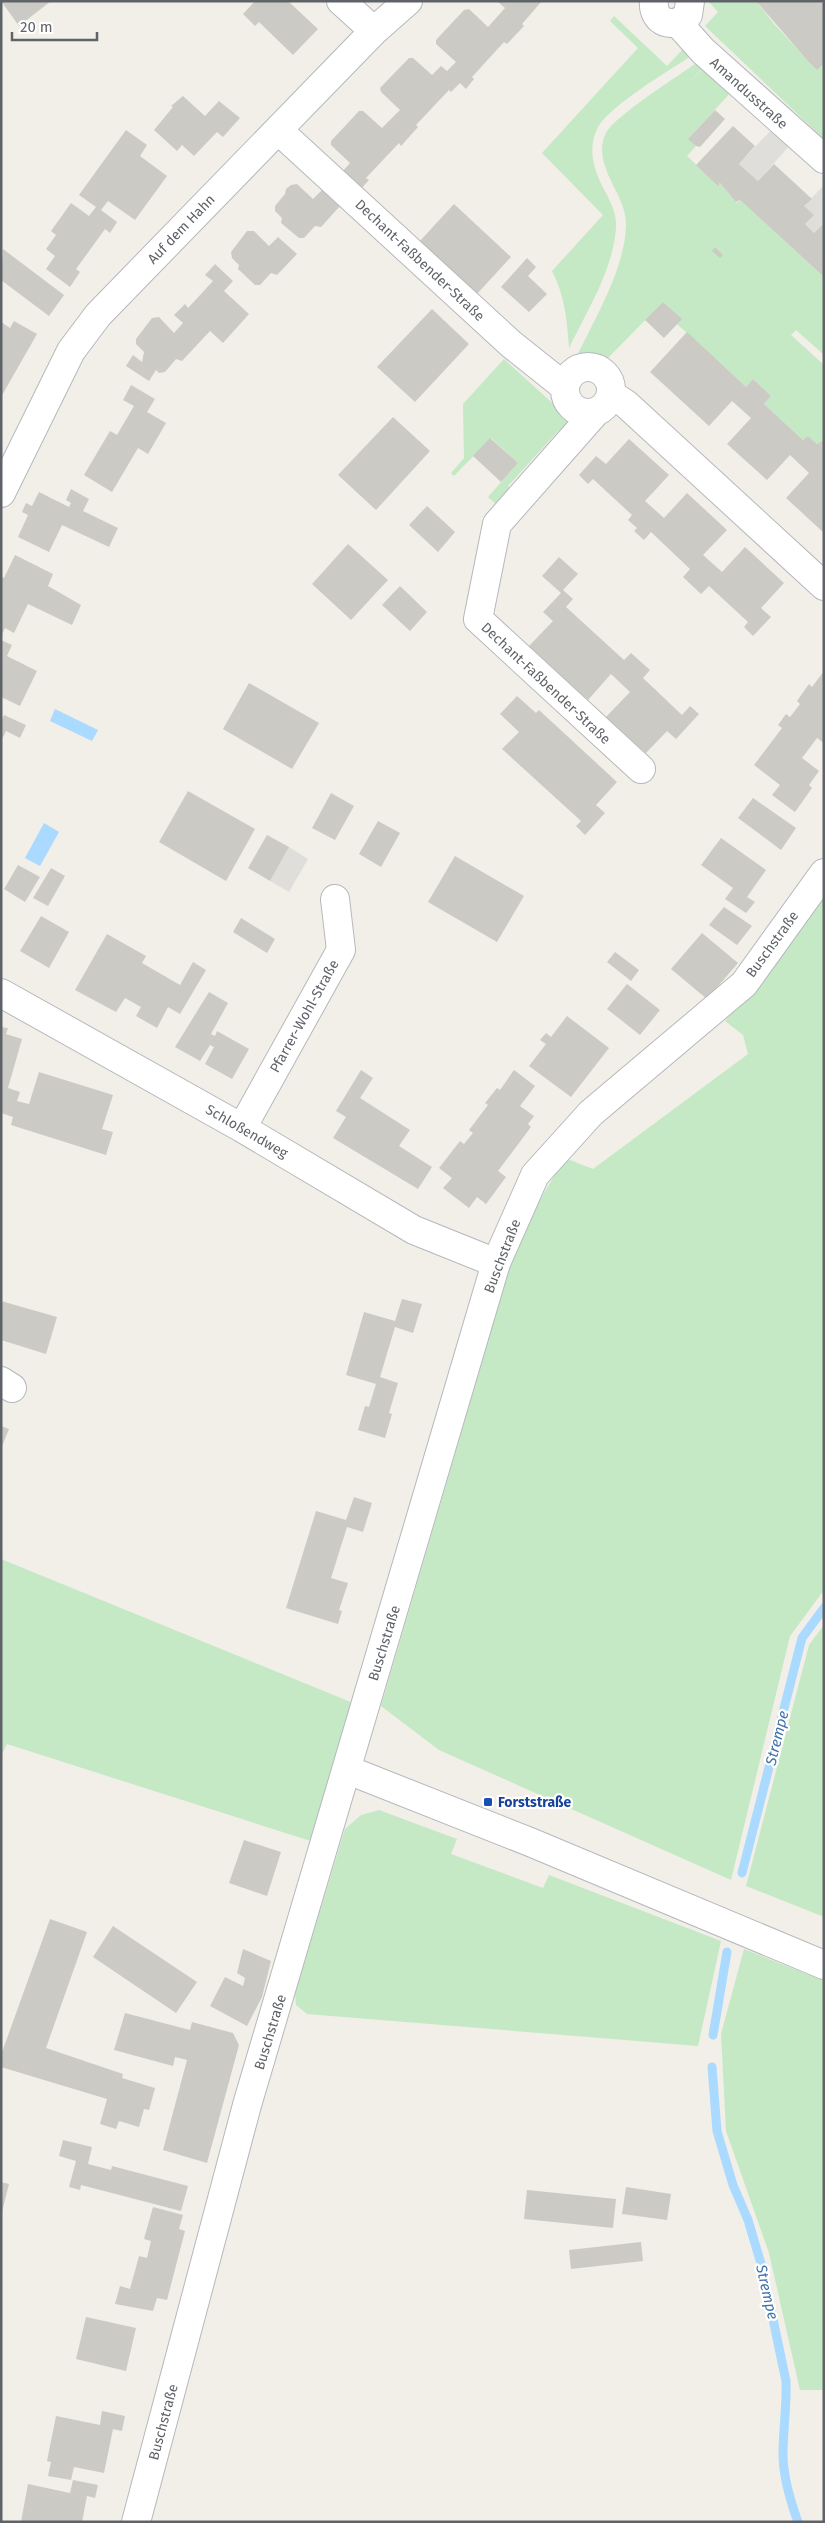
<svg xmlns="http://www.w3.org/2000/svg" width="825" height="2523" viewBox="0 0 825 2523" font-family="'Fira Sans',sans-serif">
<rect width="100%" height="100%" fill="#f1efe8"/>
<!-- industrial -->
<path fill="#e0deda" d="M773,128L791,144L758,181L739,164Z
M824,185V223L814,233L805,224L813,215L804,206Z
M289,847L308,859L289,892L270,881Z"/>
<!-- green -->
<path fill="#c5e8c5" d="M708,1H756L774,24L817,70L824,64V139L705,26L718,12Z
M614,16L667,66L684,48L691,56C667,72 612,104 598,127C591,140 591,154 595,168C600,188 618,206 616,228C613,270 587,311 569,348C567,320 565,296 552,271L603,215L542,153L638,48L610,21Z
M699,61L705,65L684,89L705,66L732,91L689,138L696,146L687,156L718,185L720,183L737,203L740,200L824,277V355L796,330L791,335L824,365V440L817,444L808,436L803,440L764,404L771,396L753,379L746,387L677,324L681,319L663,302L608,358L575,360C593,322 625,269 626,226C627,204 611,186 605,166C601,155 601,142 606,133C616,115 680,75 699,61Z
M504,359L571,420L567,436L559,430L508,486L515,493L498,506L488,497L518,463L491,438L454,476L451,473L464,458L463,404Z
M824,893V1590L790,1636L731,1880L439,1750L381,1706L520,1233L565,1158L593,1169L748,1054L743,1035L725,1021L765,973Z
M1,1559L358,1705L317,1843L7,1744L1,1756Z
M824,1625V1917L746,1886L809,1645Z
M379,1810L457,1839L451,1854L543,1888L549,1875L721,1941L698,2046L307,2014L296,2005L295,1993L345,1829L361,1815Z
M744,1949L824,1981V2390H800L769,2253L726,2131L721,2034Z"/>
<!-- water -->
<path fill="#aadaff" d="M55,709L98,730L92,741L50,721Z
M44,823L59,832L40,866L25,858Z"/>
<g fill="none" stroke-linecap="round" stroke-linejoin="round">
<!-- stream -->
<path stroke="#aadaff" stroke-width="9" d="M742,1873L802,1638L824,1608
M713,2035L727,1952
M712,2067L717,2131L733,2185L748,2220L762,2267L786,2381C787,2406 783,2430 783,2454C783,2477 790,2500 798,2522"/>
</g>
<!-- building -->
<path fill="#cccac5" d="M1,1H51L19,26Z
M255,1H288L318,29L293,55L259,22L255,26L243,14Z
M497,1H542L522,24L524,26L507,44L504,42L472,77L474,79L466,89L460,83L451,92L449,90L416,125L418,127L401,146L399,143L366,178L369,180L360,190L341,173L350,163L331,145V141L359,111H363L382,128L400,110L381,92L380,88L409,58H413L432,75L441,66L447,71L456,62L436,44V40L464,10L469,9L488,27L505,8Z
M756,1H820L824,5V64L817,70L808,61Z
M183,96L205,116L219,101L240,118L223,137L217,132L194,156L182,145L177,151L154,130L173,107L171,106Z
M715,110L725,119L700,147L696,146L688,139Z
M733,126L755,146L739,164L758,181L774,164L812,199L804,206L814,215L805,224L814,233L824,223V277L740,200L736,202L720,183L718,186L696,165Z
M126,130L147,145L140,156L167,176L135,220L108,201L101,210L117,222L110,233L105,229L76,269L80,272L70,287L46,269L55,256L46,249L56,235L51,231L71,203L89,216L96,207L79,195Z
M297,184L313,199L322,190L340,206L321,227L315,226L304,238H299L281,223L282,218L275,211V206L285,194L286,189L291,185Z
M454,204L511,257L476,295L419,242Z
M247,231H254L269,246L278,237L297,254L277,275L271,273L260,285H255L238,269L239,265L232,258L231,252Z
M715,247L723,255L720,258L712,251Z
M3,249L64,295L49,316L1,280Z
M527,258L536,267L528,276L547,294L529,312L501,287Z
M215,264L233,281L224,291L249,314L223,343L210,331L182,361L176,359L165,372L159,373L156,370L149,381L126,366L133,355L142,362L144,352L136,344V339L152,318L159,317L174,333L183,323L174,315L185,304L188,308L213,281L205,275Z
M663,302L682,319L664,338L645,320Z
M432,309L469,344L415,402L377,367Z
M14,321L37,334L1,397V322L10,328Z
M687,332L746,387L753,379L771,396L764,404L803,440L808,436L817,444L824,440V533L786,498L809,473L790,455L767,480L727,444L751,418L732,401L709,426L650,372Z
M131,385L155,399L147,412L166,423L148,454L138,448L112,492L84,475L110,431L117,435L134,406L123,400Z
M393,417L430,451L376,510L338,475Z
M490,438L518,463L501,482L473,456Z
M629,439L669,475L645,501L664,518L687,493L727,530L703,555L722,572L745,547L784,583L761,608L771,617L753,636L744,627L748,622L709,586L701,594L683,577L690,569L651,532L644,540L634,531L637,528L628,520L632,515L593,479L588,484L579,475L596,456L606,464Z
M71,489L89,499L83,511L118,528L109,547L62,525L49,552L18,537L28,515L22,512L26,503L32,506L39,492L69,507L71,503L66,500Z
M427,506L455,532L438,552L409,525Z
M348,544L388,580L351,620L312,584Z
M15,555L53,574L48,586L81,605L72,625L28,604L14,633L5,628L1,636V576L4,578Z
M559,557L578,574L563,590L573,599L566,607L624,660L631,653L650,670L643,678L682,715L690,706L699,714L676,739L667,731L646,753L606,717L630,692L611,674L588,700L529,646L553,621L543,612L561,593L542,576Z
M400,586L427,612L410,631L382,605Z
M1,640L12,645L7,656L37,671L20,706L1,697Z
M824,671V743L817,738L802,758L819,771L809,785L812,788L795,812L772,795L780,785L754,765L782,728L778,725L786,714L790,717L800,704L797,701L809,684L812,687Z
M249,683L319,723L292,769L223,729Z
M517,696L536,713L539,710L617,782L596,805L605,813L585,835L576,826L581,821L502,749L519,732L500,714Z
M4,715L26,725L20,738L6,731L1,741V721Z
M188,791L255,829L226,881L159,842Z
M331,793L354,806L335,840L312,828Z
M753,798L796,828L781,850L738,818Z
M378,821L400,833L381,867L359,854Z
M267,835L289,847L270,881L248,868Z
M721,838L766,870L747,897L755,902L746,913L725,899L733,888L701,865Z
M455,856L524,896L497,942L428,902Z
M18,865L40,877L25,902L4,889Z
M51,868L65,876L48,906L33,898Z
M724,907L752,926L737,945L709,925Z
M41,916L69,932L49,968L20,951Z
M241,918L275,939L267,953L233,932Z
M702,933L738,963L707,999L671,969Z
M107,934L146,956L142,963L180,985L193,962L206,970L180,1014L168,1007L157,1028L136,1016L141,1007L125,998L116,1012L75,990Z
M615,952L639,970L631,981L607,962Z
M627,984L660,1010L640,1035L607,1009Z
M209,992L228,1003L211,1034L215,1036L217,1031L249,1049L232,1079L205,1064L214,1047L210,1045L200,1061L175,1047Z
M567,1016L609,1048L571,1097L529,1066L546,1044L540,1040L546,1033L551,1037Z
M1,1027L8,1028L6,1034L22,1039L8,1088L20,1092L17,1101L29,1104L39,1072L113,1095L102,1129L113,1132L106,1155L11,1125L13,1117L1,1113Z
M361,1070L373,1078L360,1098L410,1130L399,1146L432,1167L418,1189L333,1138L346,1117L336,1111Z
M514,1070L535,1086L520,1106L534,1116L528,1124L531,1127L498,1171L506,1177L486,1204L477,1197L469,1208L443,1188L452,1178L439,1168L460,1141L464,1144L473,1133L469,1130L488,1105L485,1103L497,1088L500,1090Z
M402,1299L422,1304L413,1333L395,1327L380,1377L398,1383L389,1413L392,1414L385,1438L358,1430L365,1406L369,1407L376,1384L346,1375L364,1312L395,1321Z
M1,1301L57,1317L46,1354L1,1340Z
M1,1426L9,1429L1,1449Z
M354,1497L372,1503L363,1532L347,1527L331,1578L348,1583L339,1610L342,1611L338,1624L286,1608L316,1511L346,1520Z
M244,1840L281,1852L267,1896L229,1883Z
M50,1919L87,1932L46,2048L123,2074L122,2078L155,2088L149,2110L144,2109L139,2127L119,2121L116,2129L100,2124L107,2099L1,2067V2055Z
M113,1926L197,1982L176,2013L93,1957Z
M243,1949L271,1961L262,1997L247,2026L210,2006L225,1977L243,1986L245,1978L237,1973Z
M125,2013L190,2030L192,2022L233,2033L239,2045L207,2163L163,2150L187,2060L175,2057L173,2066L114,2050Z
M63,2140L92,2147L88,2164L111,2170L112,2166L188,2186L181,2211L81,2185L80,2190L69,2187L76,2161L59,2156Z
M1,2182L9,2184L2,2212H1Z
M626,2187L671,2194L667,2220L622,2214Z
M527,2190L616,2199L613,2228L524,2219Z
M153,2207L183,2215L179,2229L185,2231L167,2300L157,2298L153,2311L115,2304L120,2286L130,2289L139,2256L147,2258L151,2241L144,2239Z
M641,2242L643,2261L571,2269L569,2250Z
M86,2317L136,2328L126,2371L76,2359Z
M102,2411L125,2416L122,2431L113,2429L104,2473L74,2467L71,2480L48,2476L51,2462L47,2461L56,2416L100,2425Z
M73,2480L98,2485L95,2498L87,2496L82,2522H21L28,2484L70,2493Z"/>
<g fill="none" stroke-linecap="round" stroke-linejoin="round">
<!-- minor casing -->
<g stroke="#b5b8bc" stroke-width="30">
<path id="minor" d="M341,1L374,31
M654,1C652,23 674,30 688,15L690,1
M678,23L703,51L824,159
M278,130L511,344L565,387
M565 390a23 23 0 1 1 46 0a23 23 0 1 1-46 0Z
M612,395L626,404L824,586
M594,414L497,524L478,619L641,769
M1,493L71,351L98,315L374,31L408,1
M1,993L242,1128L414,1230L496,1263
M242,1128L341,950L335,899
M1,1381L12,1388
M348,1770L530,1842L824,1965
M136,2522L247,2105L496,1263L535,1175L591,1113L744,984L824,873"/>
</g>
<!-- minor -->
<use href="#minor" stroke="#fff" stroke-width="28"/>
</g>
<!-- markers -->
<rect fill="#1a4fb4" stroke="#fff" stroke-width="2" x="483" y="1797" width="10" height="10" rx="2.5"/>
<g text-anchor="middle" stroke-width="4.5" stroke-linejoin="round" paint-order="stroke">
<!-- street labels -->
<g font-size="14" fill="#5f6368" stroke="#fff">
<text transform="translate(749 93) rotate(42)" y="5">Amandusstraße</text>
<text transform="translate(181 229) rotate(-46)" y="5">Auf dem Hahn</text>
<text transform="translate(420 260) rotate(43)" y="5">Dechant-Faßbender-Straße</text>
<text transform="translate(546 683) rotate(43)" y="5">Dechant-Faßbender-Straße</text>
<text transform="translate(772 944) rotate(-54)" y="5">Buschstraße</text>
<text transform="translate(304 1016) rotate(-61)" y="5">Pfarrer-Wohl-Straße</text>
<text transform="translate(247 1131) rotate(30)" y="5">Schloßendweg</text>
<text transform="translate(502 1256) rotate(-69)" y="5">Buschstraße</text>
<text transform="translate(384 1643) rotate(-73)" y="5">Buschstraße</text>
<text transform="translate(270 2032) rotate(-73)" y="5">Buschstraße</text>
<text transform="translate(163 2422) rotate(-75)" y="5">Buschstraße</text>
</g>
<!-- transit labels -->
<g font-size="14" font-weight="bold" fill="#164399" stroke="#fff" text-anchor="start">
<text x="498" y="1807">Forststraße</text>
</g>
<!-- water labels -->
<g font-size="15" font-style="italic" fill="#4174aa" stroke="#fff">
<text transform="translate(777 1738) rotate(-76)" y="5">Strempe</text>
<text transform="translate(767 2292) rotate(77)" y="5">Strempe</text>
</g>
</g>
<!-- border -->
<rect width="825" height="2523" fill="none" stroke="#5f6368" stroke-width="5"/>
<!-- scale -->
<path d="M12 32v8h85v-8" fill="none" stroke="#5f6368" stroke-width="2.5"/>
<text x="20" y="32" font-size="15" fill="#5f6368" stroke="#ffffff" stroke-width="4" paint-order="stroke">20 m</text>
</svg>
